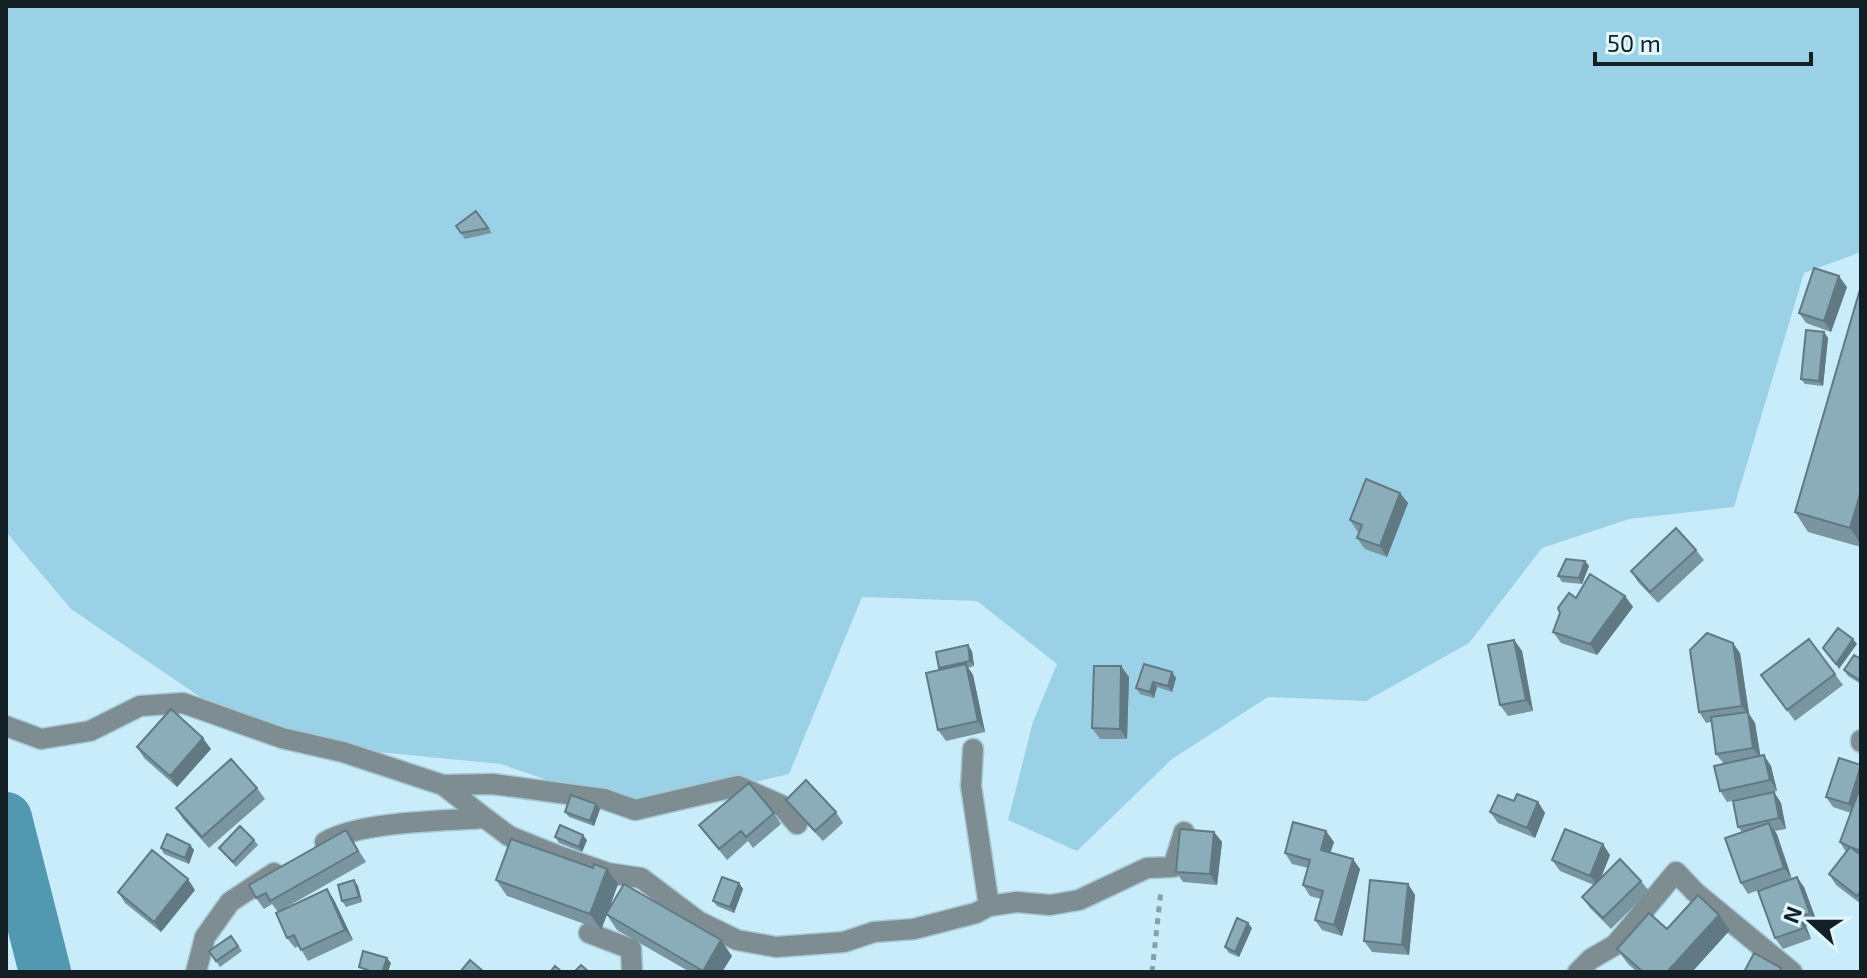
<svg xmlns="http://www.w3.org/2000/svg" width="1867" height="978" viewBox="0 0 1867 978" font-family="'Exo 2',sans-serif">
<rect width="100%" height="100%" fill="#c8ecfa"/>
<!-- green -->
<path fill="#9ad1e6" d="M6,6H1861V252L1804,273L1734,507L1629,519L1542,548L1469,643L1366,701L1268,697L1172,759L1077,851L1008,820L1033,722L1057,664L977,601L862,597L789,774L635,810L501,764L265,741L71,609L6,532Z"/>
<g fill="none" stroke-linecap="round" stroke-linejoin="round">
<!-- river -->
<path stroke="#5398b1" stroke-width="52" d="M6,818L45,972"/>
<!-- minor casing -->
<g stroke="#a7c7d3" stroke-width="23">
<path id="minor" d="M6,726L41,739L90,731L140,706L183,703L282,738L343,752L443,785L485,818C443,821 360,821 325,842
M1861,740V742
M443,785L493,784L604,799L635,810L738,786L781,805L797,824
M485,818L509,836L556,855L608,873L641,878L698,921L737,940L776,947L844,942L874,932L914,929L976,913L989,906L971,786L973,749
M989,906L1017,902L1050,905L1079,900L1147,868L1173,867L1184,832
M589,933L631,949L632,972
M196,972L205,937L230,902L274,873
M1578,972L1591,959L1615,945L1676,872L1695,892L1792,972"/>
</g>
<!-- path -->
<path stroke="#86a1ac" stroke-width="5" stroke-dasharray="6 6" stroke-linecap="butt" d="M1152,972L1161,890"/>
<!-- minor -->
<use href="#minor" stroke="#7e8d92" stroke-width="20"/>
</g>
<!-- wall -->
<path fill="#7895a0" d="M476,211L492,233L465,239L456,226Z
M1861,286V547L1808,532L1795,512Z
M1847,287L1831,332L1806,323L1799,313Z
M1824,332L1828,338L1823,386L1805,384L1801,379Z
M1400,493L1408,503L1387,557L1365,549L1357,538L1360,532L1357,531L1350,520Z
M1696,550L1704,560L1658,603L1638,582L1631,571Z
M1585,561L1589,566L1582,584L1562,582L1558,576Z
M1625,596L1633,607L1597,655L1561,643L1553,632L1576,598Z
M1809,639L1843,685L1795,721L1761,675Z
M1514,640L1522,651L1533,711L1508,716L1500,705Z
M972,651L974,666L968,668L973,675L985,732L946,741L938,730L940,670L939,668Z
M1740,653L1749,714L1755,723L1760,756L1771,766L1777,791L1727,802L1720,791L1724,764L1716,754L1711,722L1706,723L1699,712Z
M1861,659V684L1848,676L1844,670Z
M1172,672L1176,678L1172,692L1157,687L1154,698L1140,694L1136,688Z
M1129,677L1127,739H1100L1092,728Z
M137,747L211,749L177,787L144,758Z
M1861,765V904L1836,885L1829,874L1846,852L1840,842L1851,813L1833,807L1826,797Z
M257,788L265,799L209,848L183,819L176,808Z
M1774,792L1781,803L1786,829L1775,831L1791,879L1804,887L1818,925L1806,926L1811,939L1783,949L1775,938L1764,888L1748,894L1741,883L1742,832L1738,827Z
M786,800L836,812L843,823L823,841L793,810Z
M1514,801L1538,802L1545,813L1535,838L1498,823L1490,812Z
M596,804L600,809L594,826L569,817L565,812Z
M774,813L781,824L753,848L748,841L727,860L699,825Z
M346,830L366,862L278,912L272,904L264,909L256,898Z
M1214,832L1222,842L1217,885L1183,882L1176,872Z
M555,837L587,840L582,852L559,843Z
M254,840L258,845L236,867L219,848Z
M1334,842L1330,852L1360,869L1342,936L1322,930L1315,920L1321,899L1310,896L1303,885L1308,868L1292,864L1285,853Z
M190,845L194,850L189,864L164,854L161,848Z
M1610,855L1600,879L1641,881L1649,891L1611,929L1590,908L1582,897L1594,885L1560,871L1552,860Z
M593,868L607,869L618,884L609,909L732,956L722,972H690L617,930L607,915L601,930L507,896L496,880Z
M739,883L743,889L734,913L717,906L713,901Z
M1408,884L1415,895L1409,955L1372,952L1364,941Z
M358,886L362,902L346,907L342,901Z
M327,889L334,900L353,940L308,961L299,946L295,948L287,938Z
M195,890L161,932L125,903L118,892Z
M1252,928L1239,957L1229,953L1225,947Z
M1667,929L1730,930L1692,972H1637L1628,964L1617,949Z
M231,936L242,951L220,967L209,951Z"/>
<!-- shaded-wall -->
<path fill="#617982" d="M1839,276L1847,287L1831,332L1824,321Z
M1824,332L1828,338L1823,386L1819,381Z
M1861,491V544L1850,528Z
M1400,493L1408,503L1387,557L1380,546Z
M1585,561L1589,566L1582,584L1579,578Z
M1625,596L1633,607L1597,655L1590,644Z
M1853,639L1857,644L1839,669L1836,664Z
M1514,640L1522,651L1533,711L1526,700Z
M1733,643L1740,653L1749,714L1755,723L1761,759L1753,748L1748,715L1742,706Z
M968,645L972,651L974,666L970,661Z
M966,664L973,675L985,732L978,721Z
M1121,666L1129,677L1127,739L1120,729Z
M1172,672L1176,678L1172,692L1168,686Z
M1153,682L1157,687L1154,698L1150,692Z
M203,738L211,749L177,787L170,776Z
M1764,755L1771,766L1777,791L1770,780Z
M1861,768V802L1857,815L1849,804Z
M1774,792L1781,803L1786,829L1779,818Z
M1538,802L1545,813L1535,838L1527,828Z
M596,804L600,809L594,826L590,821Z
M1769,823L1777,834L1792,879L1784,868Z
M1326,831L1334,842L1328,860L1321,850Z
M1214,832L1222,842L1217,885L1210,874Z
M583,835L587,840L582,852L579,847Z
M1603,844L1610,855L1598,886L1590,876Z
M190,845L194,850L189,864L185,858Z
M1353,859L1360,869L1342,936L1334,925Z
M607,869L618,884L601,930L590,914Z
M1797,877L1804,887L1818,925L1810,914Z
M188,879L195,890L161,932L154,922Z
M354,880L358,886L362,902L359,897Z
M739,883L743,889L734,913L730,907Z
M1408,884L1415,895L1409,955L1402,945Z
M327,889L334,900L353,940L345,930Z
M1719,915L1730,930L1692,972H1667Z
M1799,915L1806,926L1811,939L1804,928Z
M1248,923L1252,928L1239,957L1235,952Z
M721,940L732,956L722,972H704L703,971Z
M387,958L391,963L388,972H382Z"/>
<!-- building -->
<path fill="#8badba" stroke="#617982" stroke-width="2" d="M476,211L488,228L461,233L456,226Z
M1814,268L1839,276L1824,321L1799,313Z
M1861,286V491L1850,528L1795,512Z
M1806,330L1824,332L1819,381L1801,379Z
M1366,479L1400,493L1380,546L1357,538L1362,525L1350,520Z
M1676,528L1696,550L1650,592L1631,571Z
M1566,559L1585,561L1579,578L1558,576Z
M1590,574L1625,596L1590,644L1553,632L1560,613L1558,608L1569,593L1576,598Z
M1838,628L1853,639L1836,664L1823,648Z
M1707,633L1733,643L1742,706L1699,712L1690,650Z
M1809,639L1835,674L1787,710L1761,675Z
M1514,640L1526,700L1500,705L1488,645Z
M968,645L970,661L939,668L936,652Z
M1854,655L1861,659V681L1844,670Z
M966,664L978,721L938,730L926,673Z
M1144,664L1172,672L1168,686L1153,682L1150,692L1136,688Z
M1094,666H1121L1120,729L1092,728Z
M171,709L203,738L170,776L137,747Z
M1748,712L1753,748L1716,754L1711,717Z
M1764,755L1770,780L1720,791L1714,766Z
M1839,758L1861,765L1849,804L1826,797Z
M231,759L257,788L202,837L176,808Z
M806,780L836,812L815,831L786,800Z
M749,783L774,813L746,837L741,831L719,849L699,825Z
M1861,785V851L1850,847L1861,855V890L1857,896L1829,874L1850,847L1840,842Z
M1774,792L1779,818L1738,827L1733,801Z
M1517,794L1538,802L1527,828L1490,812L1498,795L1514,801Z
M571,795L596,804L590,821L565,812Z
M1293,822L1326,831L1321,850L1353,859L1334,925L1315,920L1323,891L1303,885L1310,860L1285,853Z
M1769,823L1784,868L1741,883L1725,838Z
M560,825L583,835L579,847L555,837Z
M240,826L254,840L233,862L219,848Z
M1180,829L1214,832L1210,874L1176,872Z
M1565,829L1603,844L1590,876L1552,860Z
M346,830L358,851L270,901L266,893L256,898L249,885Z
M167,834L190,845L185,858L161,848Z
M511,839L593,868L594,864L607,869L590,914L496,880Z
M152,850L188,879L154,922L118,892Z
M1620,859L1641,881L1603,918L1582,897Z
M722,877L739,883L730,907L713,901Z
M1797,877L1810,914L1799,915L1804,928L1775,938L1758,891Z
M354,880L359,897L342,901L338,885Z
M1370,880L1408,884L1402,945L1364,941Z
M624,884L721,940L703,971L606,914Z
M327,889L345,930L301,950L294,935L287,938L276,913Z
M1698,895L1719,915L1667,972H1643L1617,949L1649,913L1667,929Z
M1237,918L1248,923L1235,952L1225,947Z
M231,936L238,946L216,961L209,951Z
M363,951L387,958L382,972H373L359,967Z
M1754,953L1781,968L1779,972H1744Z
M470,960L484,972H460Z
M581,965L589,972H574Z
M555,966L562,972H550Z"/>
<!-- border -->
<rect width="1867" height="978" fill="none" stroke="#121f24" stroke-width="16"/>
<!-- north arrow -->
<g transform="translate(1811 922) rotate(291)" stroke="#e1f6ff" stroke-width="6" paint-order="stroke">
<path d="M0-6L14 30L0 20L-14 30Z" fill="#121f24"/>
<text y="-12" font-size="22" font-weight="bold" text-anchor="middle" fill="#121f24">N</text>
</g>
<!-- scale -->
<path d="M1595 52v12h216v-12" fill="none" stroke="#121f24" stroke-width="4"/>
<text x="1607" y="52" font-size="24" fill="#121f24" stroke="#e1f6ff" stroke-width="6" paint-order="stroke">50 m</text>
</svg>
